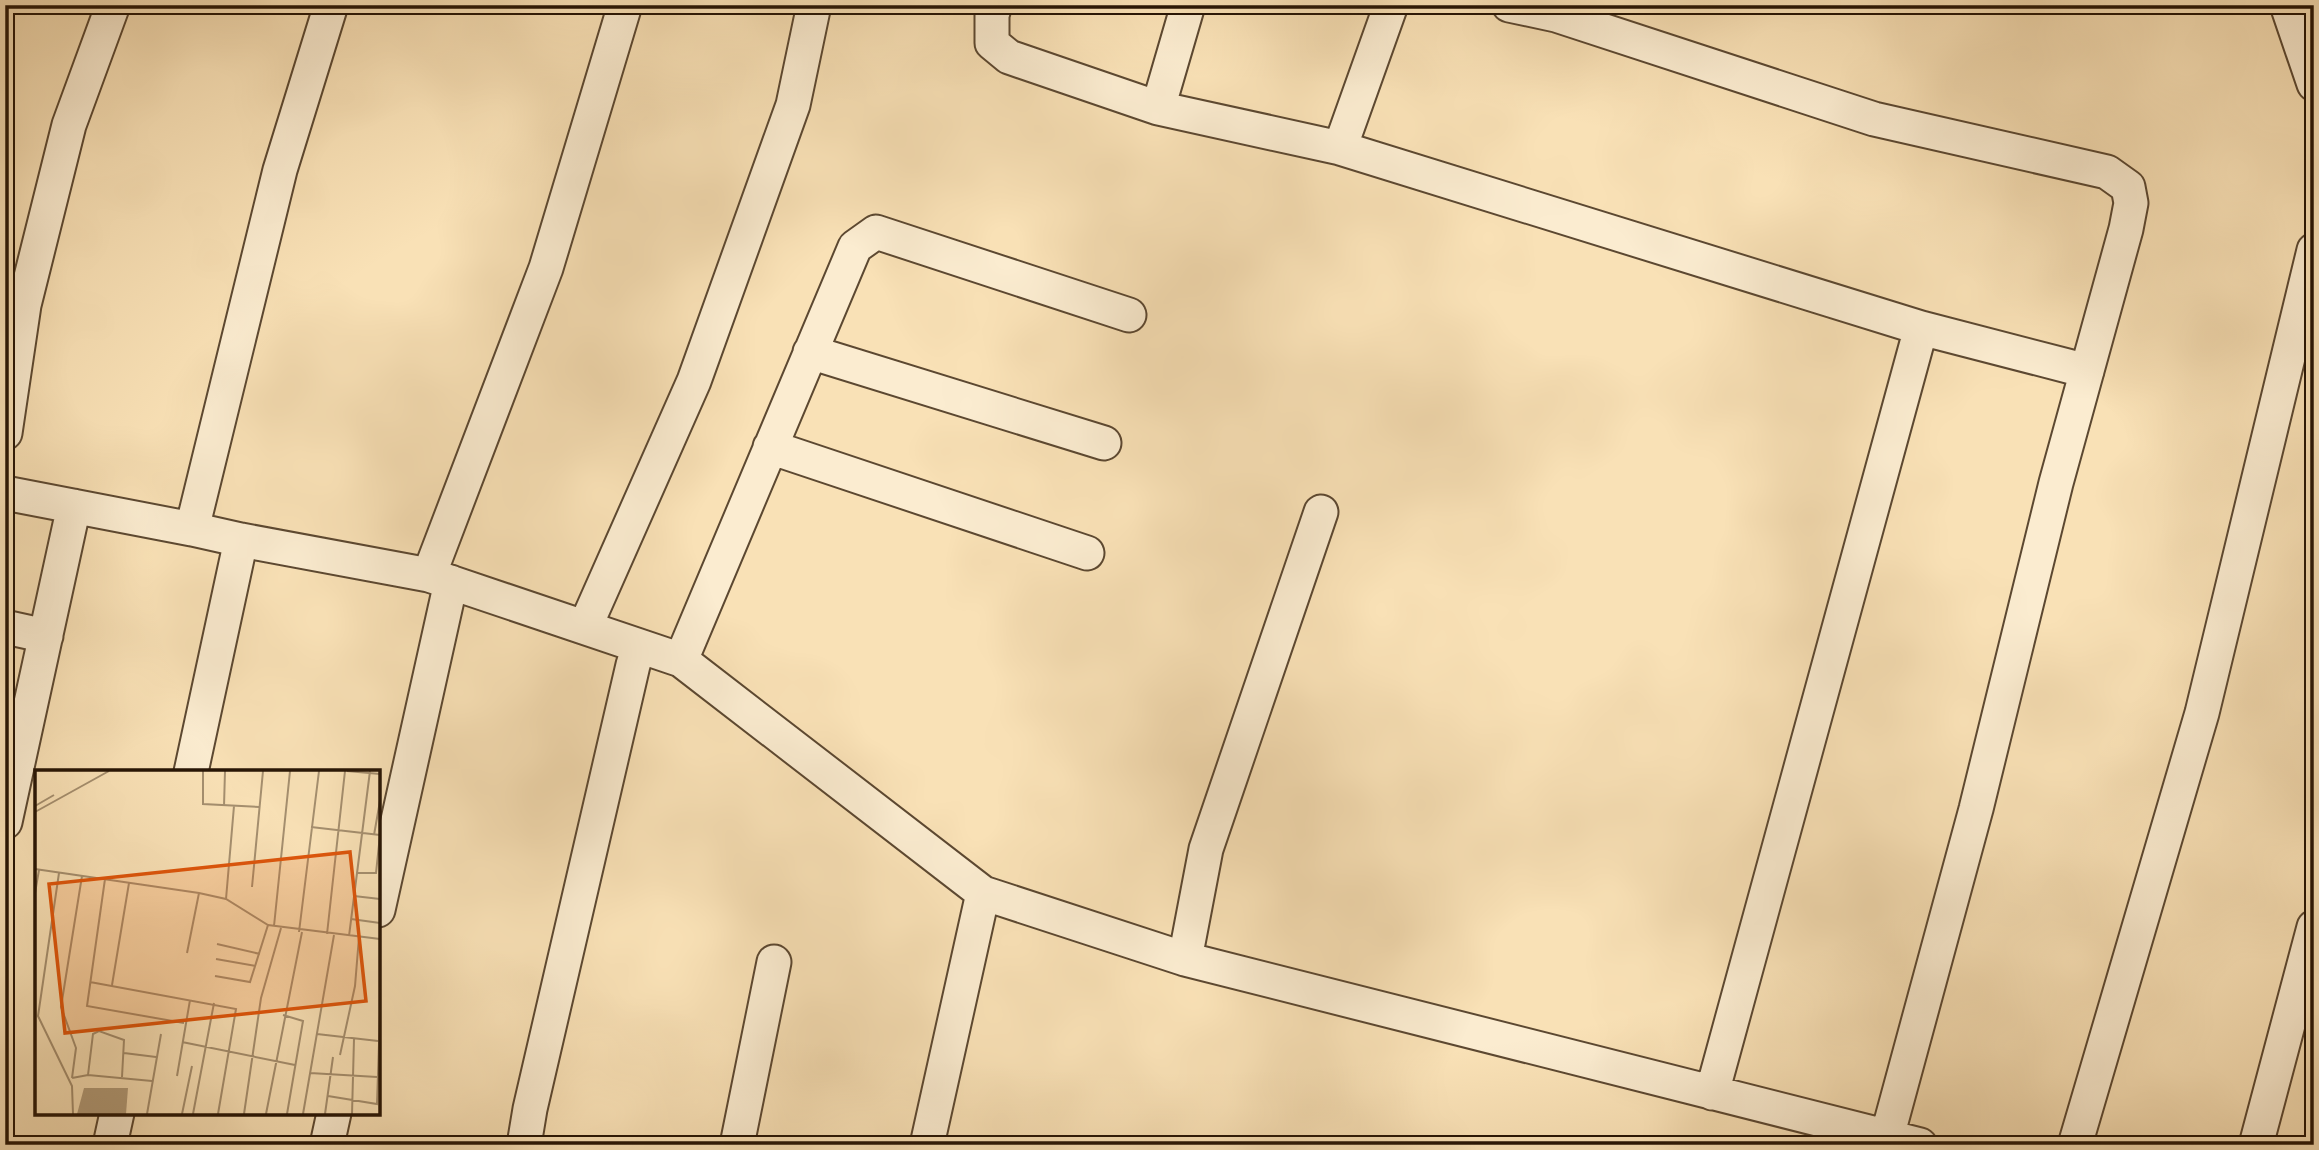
<svg xmlns="http://www.w3.org/2000/svg" width="2319" height="1150" viewBox="0 0 2319 1150" font-family="'Sorts Mill Goudy',serif">
<rect width="100%" height="100%" fill="#f9e1b6"/>
<filter id="stains"><feTurbulence type="fractalNoise" baseFrequency=".00286" numOctaves="4"/><feColorMatrix values="0 0 0 0 .2 0 0 0 0 .09 0 0 0 0 .02 0 0 0 .5 -.17"/></filter>
<radialGradient id="worn" r=".72"><stop offset=".6" stop-color="#630" stop-opacity="0"/><stop offset="1" stop-color="#630" stop-opacity=".3"/></radialGradient>
<g fill="none" stroke-linecap="round" stroke-linejoin="round">
<!-- minor casing -->
<g stroke="#5c4831" stroke-width="37">
<path id="minor" d="M995,5L992,15V43L1009,57L1158,108L1340,148L1921,328L2087,371
M1509,5L1556,15L1874,119L2107,172L2128,187L2131,203L2126,229L2056,483L1976,809L1887,1137
M2287,5L2314,84
M1158,108L1188,5
M1340,148L1391,5
M810,352L1104,443
M5,433L24,305L69,125L113,5
M770,447L1087,553
M5,493L192,529L241,540L429,575L681,660L983,893L1185,959L1920,1145
M192,529L280,170L331,5
M429,575L546,268L625,5
M5,627L46,636
M585,627L694,381L793,105L814,5
M681,660L855,247L876,232L1129,315
M191,772L241,540
M5,822L74,506
M378,910L451,582
M1185,959L1206,849L1321,512
M1712,1093L1921,328
M110,1145L117,1113
M327,1145L334,1113
M524,1145L530,1109L633,665L639,646
M737,1145L774,962
M927,1145L983,893
M2075,1145L2202,713L2314,250
M2256,1145L2314,927"/>
</g>
<!-- minor -->
<use href="#minor" stroke="#fbecd0" stroke-width="33"/>
</g>
<!-- overview -->
<g transform="translate(35 770)">
<rect width="345" height="345" fill="#f9e1b6"/>
<path d="M49,318H93L91,344H42Z" fill="#b29c7a"/>
<path fill="none" stroke="#a58f6f" stroke-width="2" d="M168,1V34L224,37M312,1L345,4M0,36L19,25M189,36L190,1M0,42L74,1M276,57L345,65M339,65L345,31M0,99L164,123L191,129L233,155L345,169M24,103L3,246L37,316L38,344M322,103H341L345,65M70,109L52,236L149,253M217,117L228,1M0,123L4,100M319,126L345,129M191,129L199,36M316,149L345,153M239,156L255,1M264,162L284,1M292,164L310,1M314,166L335,1M182,174L225,184M152,183L164,123M181,189L221,196M180,206L215,212L233,155M55,212L201,239L183,344M77,215L94,113M248,245L268,251L252,344M282,264L343,271M147,272L260,295M89,283L121,287M305,285L320,216L324,167M275,303L342,307M53,305L58,264L64,261L89,270L87,307M142,306L155,230M37,308L41,278L26,237L47,106M37,308L53,305L117,311M293,326L342,334L345,244M112,344L126,264M147,344L157,296M158,344L179,233M209,344L226,228L246,158M231,344L267,162M268,344L299,165M290,344L298,287M317,344L319,269"/>
<path fill="#de560c" fill-opacity="0.15" stroke="#de560c" stroke-width="3.5" d="M315,82L331,231L30,263L14,114Z"/>
<rect width="345" height="345" fill="none" stroke="#271505" stroke-width="3.5"/>
</g>
<!-- margin -->
<rect width="2319" height="1150" fill="none" stroke="#f9e1b6" stroke-width="28"/>
<rect x="7" y="7" width="2305" height="1136" fill="none" stroke="#271505" stroke-width="3.5"/>
<rect x="14" y="14" width="2291" height="1122" fill="none" stroke="#271505" stroke-width="2"/>
<rect width="100%" height="100%" filter="url(#stains)"/>
<rect width="100%" height="100%" fill="url(#worn)"/>
</svg>
